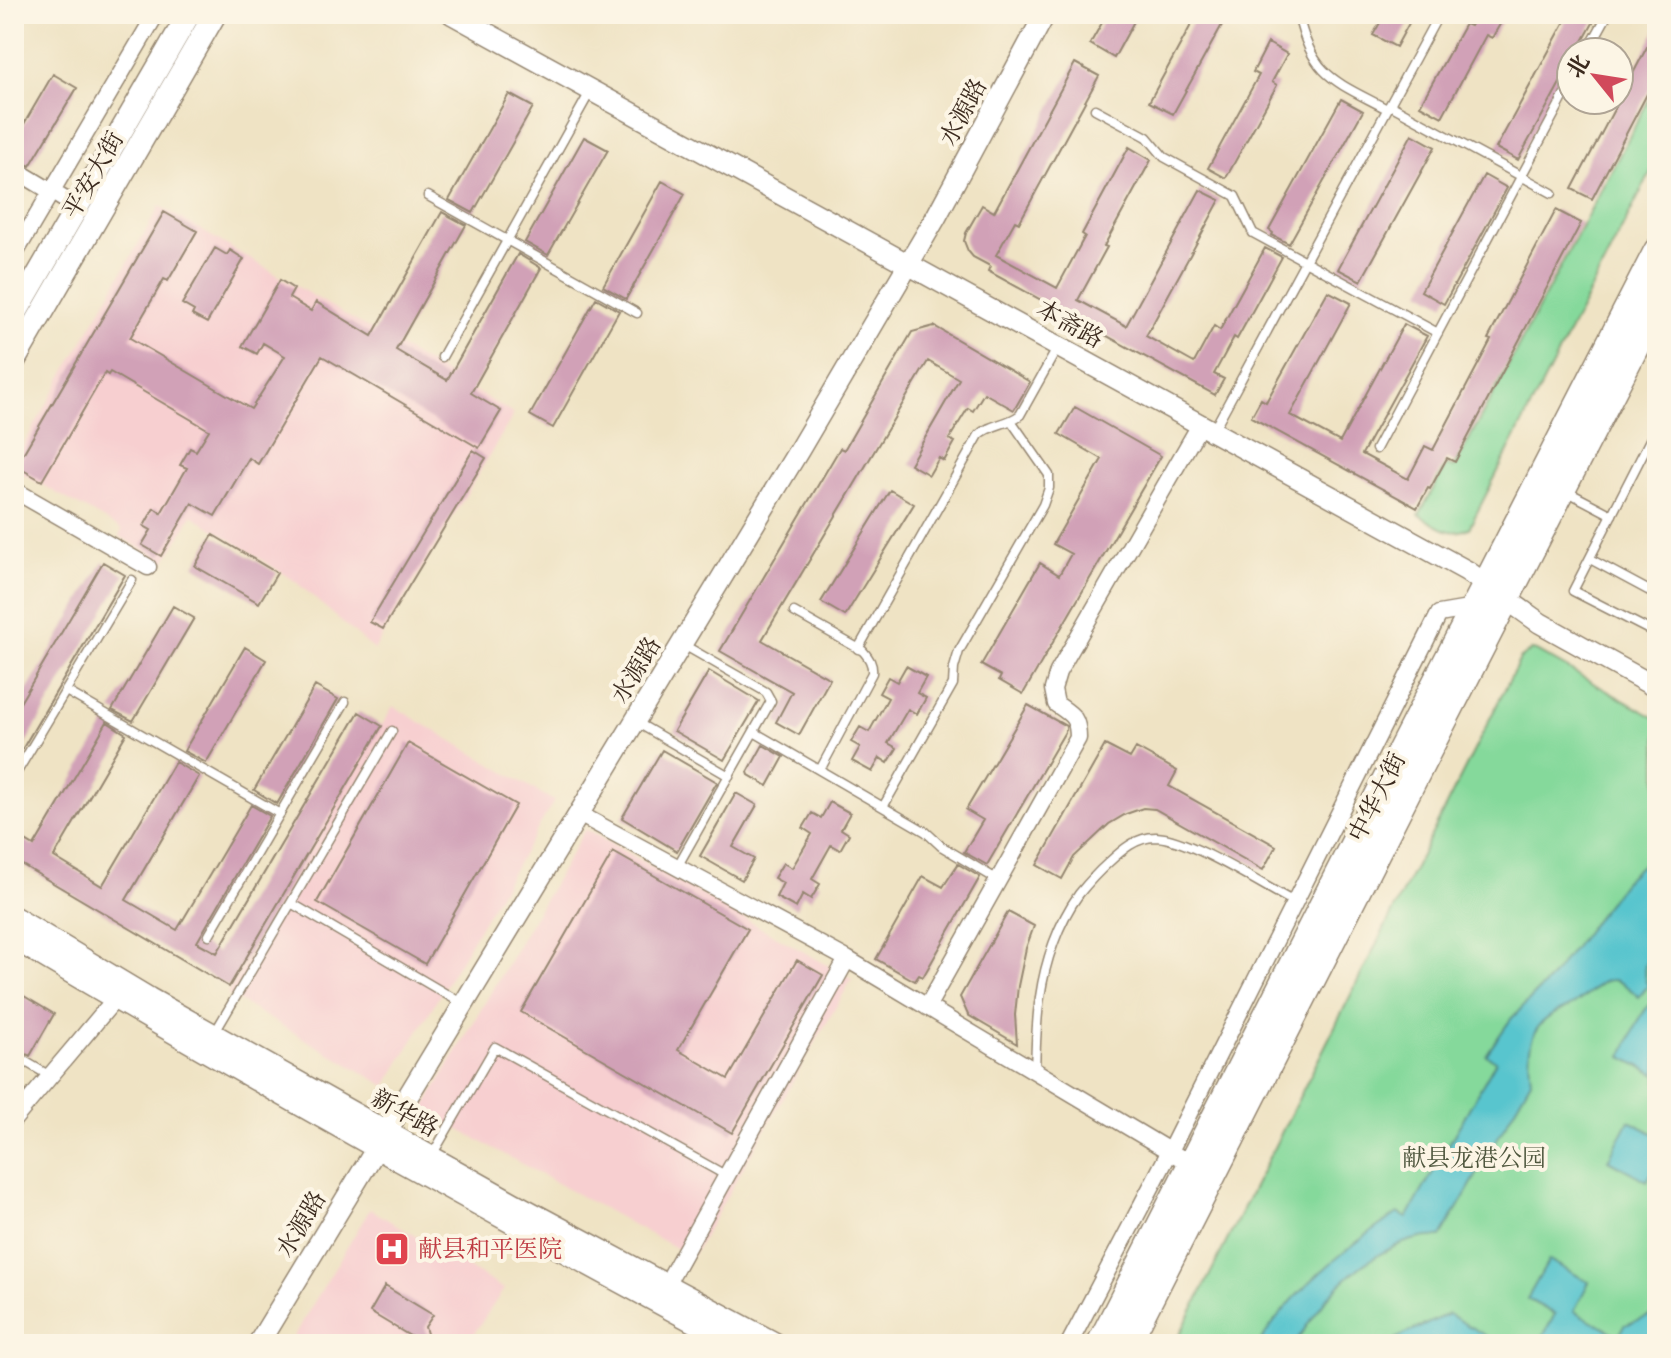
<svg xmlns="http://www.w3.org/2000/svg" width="1671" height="1358" viewBox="0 0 1671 1358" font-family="'IM FELL Great Primer','Noto Serif SC',serif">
<rect width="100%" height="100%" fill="#fcf5e5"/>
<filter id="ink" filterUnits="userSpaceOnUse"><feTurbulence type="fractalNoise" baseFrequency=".0125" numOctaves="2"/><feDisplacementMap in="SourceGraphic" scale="16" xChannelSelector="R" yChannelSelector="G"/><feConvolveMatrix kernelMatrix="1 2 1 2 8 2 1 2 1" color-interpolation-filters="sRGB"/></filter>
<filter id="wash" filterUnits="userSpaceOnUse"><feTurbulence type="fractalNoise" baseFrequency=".006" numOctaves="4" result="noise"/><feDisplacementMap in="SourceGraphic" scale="32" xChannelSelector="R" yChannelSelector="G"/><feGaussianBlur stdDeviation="1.8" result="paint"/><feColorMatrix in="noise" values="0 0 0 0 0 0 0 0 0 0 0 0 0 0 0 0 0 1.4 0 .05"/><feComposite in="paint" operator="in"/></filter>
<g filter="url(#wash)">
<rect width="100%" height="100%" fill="#efe3c4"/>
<!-- built -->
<path fill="#f7cfd0" d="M160,206L514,414L374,650L295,581L192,515L165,562L119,536L122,530L14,469V462Z
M393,706L554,801L386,1086L227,994Z
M585,829L852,979L692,1257L423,1110Z
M370,1209L504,1289L467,1344H289Z"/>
<!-- green -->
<path fill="#85d99b" stroke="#60825c" stroke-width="2" d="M1657,84V160L1469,528C1449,538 1437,525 1419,515L1446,465L1454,468Z
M1532,650L1536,651L1657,719V1344H1175L1520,659Z"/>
<!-- water -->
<path fill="#58c5ce" stroke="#4a7876" stroke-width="2" d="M1657,855V945C1646,959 1640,970 1648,986L1639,997C1607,967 1605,982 1577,1002C1570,1007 1561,1010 1554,1014C1528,1028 1527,1053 1531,1080L1441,1237C1402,1233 1352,1268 1328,1297C1316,1312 1305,1329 1294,1344H1259C1291,1291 1347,1247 1398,1213L1407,1218L1496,1061L1486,1055L1511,1019L1549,980L1627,878L1646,861Z
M1656,1000H1657V1075L1622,1057C1630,1041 1641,1007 1656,1000Z
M1629,1121L1657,1135V1162L1647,1181L1608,1160Z
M1549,1260L1589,1282L1574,1311L1619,1336L1625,1325L1657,1313V1344H1539L1555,1314L1527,1299Z
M1448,1314L1500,1344H1389L1397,1338Z"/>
<g id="blocks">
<!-- building -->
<path fill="#d1a1b7" d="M1107,14H1138L1114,58L1090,44Z
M1197,14H1228L1173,114L1149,102Z
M1385,14H1414L1396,47L1373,35Z
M1477,14H1506L1492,38L1486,35L1442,117L1420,105L1465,24L1470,26Z
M1569,14H1598L1577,52H1571V63L1518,160L1496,148Z
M1657,28V75L1592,199L1572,189Z
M1268,43L1287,54L1272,82L1277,85L1226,178L1208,168L1259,75L1253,72Z
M1075,63L1099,76L1019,223L1015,221L996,255L1057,288L1085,236L1082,234L1129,147L1151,160L1104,246L1107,247L1078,300L1126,326L1200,190L1220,200L1146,336L1194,363L1214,326L1220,330L1265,248L1282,257L1237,339L1234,337L1214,374L1224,379L1215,395L988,271L990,266L973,257L968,251L964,241L966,233L982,205L994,212Z
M53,74L77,88L30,166L14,158V141Z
M509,94L533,107L473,213L449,200Z
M1341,99L1363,111L1289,244L1272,235L1273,233L1269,230Z
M1412,134L1435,147L1361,281L1338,269Z
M584,137L608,150L548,255L525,242Z
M1484,175L1507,188L1444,304L1421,291Z
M662,181L685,194L626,299L603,286Z
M1556,210L1581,223L1455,462L1447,458L1430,489L1428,488L1417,508L1251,417L1261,399L1266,402L1328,291L1351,303L1290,415L1340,442L1404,324L1427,336L1362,454L1408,479L1425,446L1433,450L1491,340L1488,339Z
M164,212L197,231L168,281L164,279L130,338L251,409L285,356L263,343L257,354L242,346L280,280L294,289L289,298L311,311L316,302L372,336L442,212L466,225L396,350L447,380L518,254L541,268L471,393L501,411L479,448L322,356L258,464L249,458L215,516L192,503L161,556L142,545L151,530L144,526L154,508L161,513L187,468L180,465L190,448L196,451L209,430L110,372L108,375L105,373L42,481L16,466Z
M215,248L227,255L230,250L244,259L207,323L192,315L194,311L182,304Z
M596,298L619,311L553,428L530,415Z
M934,326L1030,382L1014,410L984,393L973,411L968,408L949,439L955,442L944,461L939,458L929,475L910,464L959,379L928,361L762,640L830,679L799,735L776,722L792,692L720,651L840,448L844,450L912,332Z
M1075,407L1161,456L1023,694L999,680L1001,676L981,665L1040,563L1059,575L1071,554L1053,544L1102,459L1059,434Z
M473,450L486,458L383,629L370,622Z
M890,490L914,504L845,616L821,602Z
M213,535L277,573L259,603L195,566Z
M103,562L125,575L14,763V713Z
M173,606L194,618L133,721L112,710Z
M245,647L266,660L206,763L184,751Z
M906,666L926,677L917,693L926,698L917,714L908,709L888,743L897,748L888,763L880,758L872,772L852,761L860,747L851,742L860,727L869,732L888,698L879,693L888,677L897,682Z
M709,671L759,701L724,760L674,731Z
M315,686L338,699L277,804L254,790Z
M1028,705L1066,726V730L987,865L964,852L983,820L966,810Z
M359,712L382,726L229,987L14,860V834L34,846L107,722L126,734L54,857L102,886L175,762L199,776L126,900L177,930L251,805L270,816L197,942L217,953Z
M408,743L516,805L425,964L317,902Z
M763,745L784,757L768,786L749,775L748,772Z
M1105,745L1130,758L1136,748L1177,771L1169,786L1276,846L1263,870L1155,809L1143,808L1126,814L1109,824L1074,857L1062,879L1037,865Z
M662,750L717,782L677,851L622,818Z
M736,793L757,805L733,847L754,859L742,880L700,856Z
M830,802L850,813L841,829L849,834L840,850L831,845L812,879L820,884L811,899L803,894L796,908L776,897L783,883L774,878L783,863L792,868L812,834L803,828L812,813L821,818Z
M613,852L748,929L678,1050L728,1079L797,960L823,975L732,1133L521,1012Z
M958,864L980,877L923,977L919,975L915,981L876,959L923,876L943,887Z
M1008,912L1034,926L1026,948L1018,986L1015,1015L1017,1044L968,1015L960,997Z
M14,990L54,1014L30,1056L14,1048Z
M385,1286L433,1315L425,1327L430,1344H405L410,1336L370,1312Z"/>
</g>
</g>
<g filter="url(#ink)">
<use href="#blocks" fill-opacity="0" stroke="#958671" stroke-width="2"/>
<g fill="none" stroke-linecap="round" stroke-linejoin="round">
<!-- service casing -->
<g stroke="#958671" stroke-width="11">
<path id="service" d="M1298,14C1312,77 1335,81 1387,109
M480,29L488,14
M1587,52L1608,14
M1390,105L1552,193
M1095,109L1147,137L1164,157L1235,196L1253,233L1438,333
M428,196L637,313
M442,357L590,92
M1657,426L1573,591L1657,634
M1213,431L1439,14
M1376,449L1571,83
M1566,491L1612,515
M1590,559L1657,595
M794,612L863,651C869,658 873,664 872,673L820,770
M858,649L979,435C990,424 1007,425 1020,415L1058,347
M66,691L280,814
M636,722L729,776
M754,732L926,832L941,846L998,880
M14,777L132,580
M883,807L953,684L954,668L959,651L1043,505L1049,488V475L1012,422
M677,867L771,701L766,692L682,644
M291,903L463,1004
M209,935L345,702
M214,1034L392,731
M14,1055L50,1076
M1035,1070C1036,1046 1036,1021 1040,997C1045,962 1058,923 1079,894C1088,883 1098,872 1108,863C1122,850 1136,837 1156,837C1189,838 1262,885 1294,902
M431,1157L495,1047L727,1176"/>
</g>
<!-- minor casing -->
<g stroke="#958671" stroke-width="19">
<path id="minor" d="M14,169L77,207
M14,255L156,14
M14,490L148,567
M579,814L847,959L1179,1157
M927,1007L1078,738C1078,717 1072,715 1056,704L1053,689L1058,672L1200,425
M14,1119L115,999
M666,1285L847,959
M1069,1344L1170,1151L1439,614L1474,608"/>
</g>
<!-- tertiary casing -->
<g stroke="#958671" stroke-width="23">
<path id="tertiary" d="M452,14L1467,571L1540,623L1657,688
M258,1344L799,450L935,219L1045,14"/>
</g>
<!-- secondary casing -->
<g stroke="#958671" stroke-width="25">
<path id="secondary" d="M14,316L189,14
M14,361L215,14
M14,918L149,999L512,1203L775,1344
M14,938C251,1080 493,1213 736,1344"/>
</g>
<!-- primary casing -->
<g stroke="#958671" stroke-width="29">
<path id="primary" d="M1100,1344L1400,752L1657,251
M1127,1344L1422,763L1657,305"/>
</g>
<!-- service -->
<use href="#service" stroke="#fff" stroke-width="8"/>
<!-- minor -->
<use href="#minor" stroke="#fff" stroke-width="16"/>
<!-- tertiary -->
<use href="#tertiary" stroke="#fff" stroke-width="20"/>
<!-- secondary -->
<use href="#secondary" stroke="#fff" stroke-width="22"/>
<!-- primary -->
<use href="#primary" stroke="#fff" stroke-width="26"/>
</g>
</g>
<!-- icons -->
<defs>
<g id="hospital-square" transform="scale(1.8)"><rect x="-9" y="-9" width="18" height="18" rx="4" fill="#e0444e" stroke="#fcf5e5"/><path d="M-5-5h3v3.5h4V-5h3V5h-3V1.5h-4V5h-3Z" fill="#fff"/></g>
</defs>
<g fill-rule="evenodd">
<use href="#hospital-square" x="392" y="1249"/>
</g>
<g text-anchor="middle" stroke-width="8" stroke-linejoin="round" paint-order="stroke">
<!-- street labels -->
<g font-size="24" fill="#3b2a1e" stroke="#fcf5e5">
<text transform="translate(963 112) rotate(-62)" y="8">水源路</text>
<text transform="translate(93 175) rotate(-60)" y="8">平安大街</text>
<text transform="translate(1070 324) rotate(29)" y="8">本斋路</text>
<text transform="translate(636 670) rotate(-59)" y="8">水源路</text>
<text transform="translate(1377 797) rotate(-63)" y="8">中华大街</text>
<text transform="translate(405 1113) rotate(29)" y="8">新华路</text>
<text transform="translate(301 1224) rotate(-59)" y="8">水源路</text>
</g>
<!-- park labels -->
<g font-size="24" fill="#4e563d" stroke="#fcf5e5">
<text x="1474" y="1166">献县龙港公园</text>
</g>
<!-- health labels -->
<g font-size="24" fill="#be3a42" stroke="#fcf5e5" text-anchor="start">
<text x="418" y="1257">献县和平医院</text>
</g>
</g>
<!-- margin -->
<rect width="1671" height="1358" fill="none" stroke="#fcf5e5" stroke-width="48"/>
<!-- north arrow -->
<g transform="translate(1595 76) rotate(300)"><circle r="38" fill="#fcf5e5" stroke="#afa495" stroke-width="2"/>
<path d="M0-6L14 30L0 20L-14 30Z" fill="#d1495b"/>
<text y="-12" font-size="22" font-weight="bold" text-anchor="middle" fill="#3b2a1e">北</text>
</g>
</svg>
